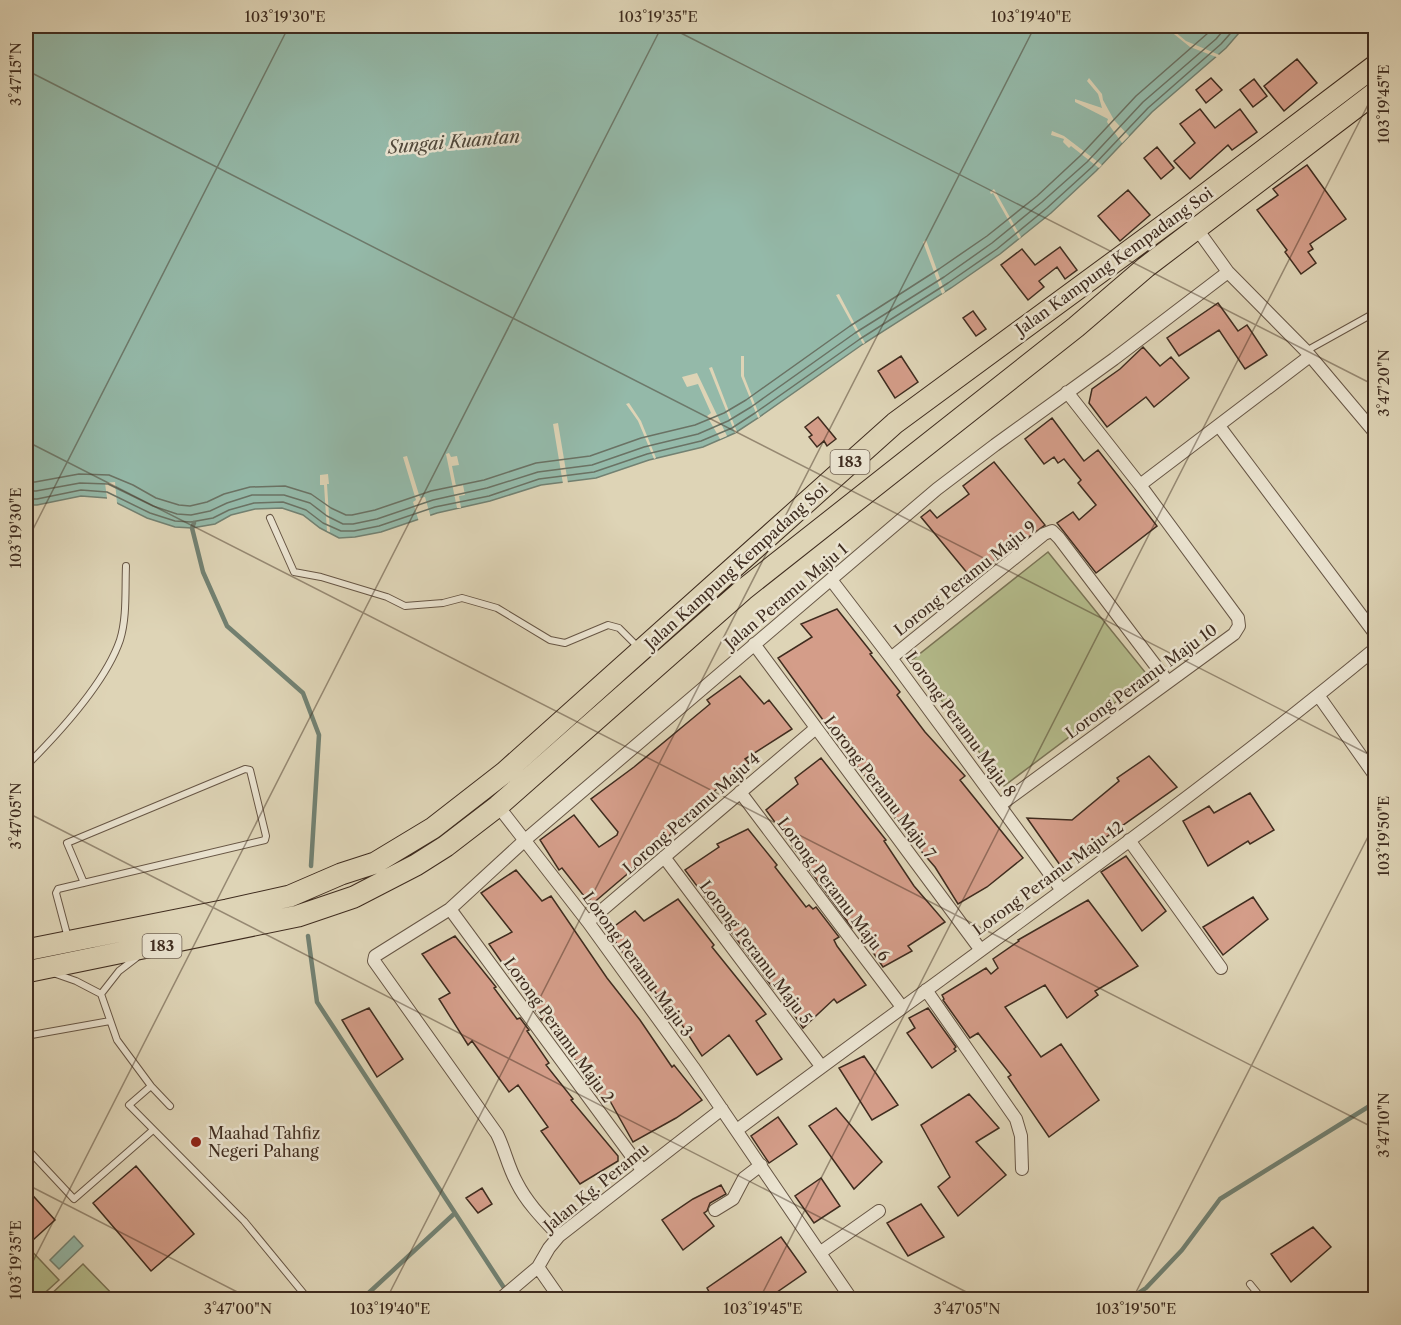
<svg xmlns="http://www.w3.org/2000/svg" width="1401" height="1325" viewBox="0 0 1401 1325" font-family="'Libre Caslon Text',serif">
<rect width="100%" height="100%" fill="#ded4b6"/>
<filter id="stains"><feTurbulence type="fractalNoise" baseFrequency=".00333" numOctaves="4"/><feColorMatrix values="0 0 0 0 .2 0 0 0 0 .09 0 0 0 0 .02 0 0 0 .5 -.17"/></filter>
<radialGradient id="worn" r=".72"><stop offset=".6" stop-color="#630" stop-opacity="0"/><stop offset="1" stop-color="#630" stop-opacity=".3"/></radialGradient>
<!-- green -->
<path fill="#b4bc8c" stroke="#7a7456" stroke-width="1.5" d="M1048,552L1149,677L1004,786L912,660Z
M26,1245L59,1280L38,1299H26Z
M83,1264L117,1299H46Z"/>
<!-- water -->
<path fill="#94b9a9" stroke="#728172" stroke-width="1.5" d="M26,26H1245L1226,48L1152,112L1096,171L1051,213L1000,254L951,288L863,344L758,418L735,433L703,447L649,460L596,478L541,485L490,501L437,513L381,532L355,537L339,538L320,528L303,515L282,508L255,509L231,515L215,524L192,528L175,527L147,518L107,498L81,496L37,505H26Z
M74,1236L83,1246L59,1269L50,1260Z"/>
<!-- pier -->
<path fill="#ded4b6" d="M1164,26H1168L1186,41L1222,56L1219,58L1190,47Z
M1089,78L1102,94L1103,100L1114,120L1129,136L1122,143L1107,122L1108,119L1075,102V99L1102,108L1098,94L1087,81Z
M1052,131L1064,136L1102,165L1099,168L1071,146L1069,148L1063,142L1064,139L1051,135Z
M994,189L1021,237L1019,239L993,193L991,194L990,192Z
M926,240L945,292L942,294L923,242Z
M839,294L865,343L863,344L836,295Z
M741,356H744V376L760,417L758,418L741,376Z
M712,367L737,432L735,433L709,368Z
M697,373L727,436L720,439L707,416L711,413L698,384L687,387L682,377Z
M629,403L641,421L656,458L654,459L638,421L626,404Z
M558,423L568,483L563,484L553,424Z
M449,453L451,457L457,456L459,465L452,466L456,486L463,485L465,495L459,496L461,508H457L446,454Z
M407,456L420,498L425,497L431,518L419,522L413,502L416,500L403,457Z
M328,474L329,484H327L330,532L327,531L324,485H320V475Z
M115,482L117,503L118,506L107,501V498L105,483Z"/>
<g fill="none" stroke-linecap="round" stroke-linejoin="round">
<!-- shore -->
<path stroke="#6a7264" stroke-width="1.5" d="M26,482H35L79,474L109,475L133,485L156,498L179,505L190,506L207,502L224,494L250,487L285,486L311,494L331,508L346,515H352L375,510L431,491L484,480L536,463L590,456L641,438L695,425L724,413L746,400L850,326L939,269L987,236L1037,196L1080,156L1136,96L1216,26
M26,491H36L80,483L108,484L153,506L177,514L191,515L210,511L227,503L252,495H284L310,503L327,516L343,524H353L377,519L433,500L487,488L538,472L592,465L644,447L698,434L728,421L751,407L855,333L944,277L992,243L1042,202L1087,162L1143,102L1216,39L1227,26
M26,499H37L81,490L107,492L150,513L175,521L191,522L213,518L229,510L254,503L283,502L306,510L323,523L341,531H354L379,526L435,507L489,496L539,479L594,472L647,454L701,441L732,428L755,413L860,339L948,283L997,249L1047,208L1092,167L1148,108L1221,44L1237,26"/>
<!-- stream -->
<path stroke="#728172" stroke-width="4.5" d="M194,523L192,528L203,572L227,626L303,693L319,735L311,866
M308,936L317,1002L512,1300
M361,1300L455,1213
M1128,1300L1146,1288L1182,1250L1220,1199L1376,1102"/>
</g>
<!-- building -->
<path fill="#d49d89" stroke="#3f2c1f" stroke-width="1.5" d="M1297,59L1317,83L1284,111L1264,86Z
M1211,78L1222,90L1206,103L1196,90Z
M1254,79L1267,96L1253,107L1240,90Z
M1200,109L1215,128L1240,109L1257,132L1232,150L1228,145L1190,179L1174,161L1195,143L1180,124Z
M1157,147L1174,168L1161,179L1144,158Z
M1307,165L1346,219L1310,244L1313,249L1308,252L1316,263L1301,274L1285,252L1287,250L1257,210L1278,195L1273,189Z
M1128,190L1150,215L1120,241L1098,216Z
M1060,247L1077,270L1065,279L1057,267L1039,281L1044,287L1028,300L1001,265L1022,249L1035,265Z
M1218,303L1238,331L1247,325L1267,355L1245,369L1219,330L1179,356L1167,338Z
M973,311L986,329L976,336L963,318Z
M1143,347L1160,366L1171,357L1189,378L1154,407L1146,397L1107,427L1089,403L1092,389L1120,369Z
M901,356L918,382L895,398L878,371Z
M818,417L836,439L827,446L824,441L817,447L809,437L812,435L805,427Z
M1052,418L1084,461L1098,450L1157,526L1096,573L1057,523L1073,512L1079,520L1096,505L1078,483L1081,480L1064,459L1058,463L1054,457L1044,464L1025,439Z
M994,462L1045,525L1014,548L1012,545L973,580L921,517L930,510L937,518L969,494L963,486Z
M837,609L872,653L870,654L900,692L897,695L925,732L965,776L960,780L1023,858L987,887L958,904L935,867L902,829L873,783L871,784L844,749L778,658L812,637L801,624Z
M740,676L764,704L769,700L792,729L745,759L749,763L706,798L668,837L631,869L632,870L591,905L562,868L559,870L540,840L574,815L599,847L617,835L618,832L591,799L634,767L710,704L707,700Z
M1149,756L1177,787L1099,842L1060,865L1027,818L1072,820L1119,781L1117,778Z
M821,758L886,840L884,841L914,886L945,922L908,946L912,951L883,967L855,926L852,928L766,810L798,784L795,778Z
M1250,793L1274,830L1250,844L1248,841L1208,866L1183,821L1209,806L1214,813Z
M748,829L777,865L775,867L806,907L809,905L813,909L816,907L839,937L834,940L837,946L866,985L837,1003L834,999L803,1028L776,987L774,989L770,984L685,870L719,847L717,844Z
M1126,856L1166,911L1142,931L1101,872Z
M516,870L542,901L551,896L607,978L640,1020L672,1067L674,1065L702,1100L676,1118L633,1142L610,1101L606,1104L545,1017L542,1020L535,1010L513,976L512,977L489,944L512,932L481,893Z
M1253,897L1268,919L1223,955L1203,927Z
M678,899L714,945L712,947L766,1014L756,1021L782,1059L757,1075L729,1035L702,1056L673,1011L670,1013L639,969L635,971L608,931L635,911L644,921Z
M1088,900L1138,966L1095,991L1098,995L1067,1018L1045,985L1005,1007L1041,1057L1061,1044L1099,1100L1049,1137L1008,1077L1011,1075L978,1033L970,1038L943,1000L944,999L942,995L986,968L991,974L998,968L993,959L1019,941L1018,940Z
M455,936L496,987L494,988L517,1019L520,1018L529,1030L527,1031L549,1063L546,1065L573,1099L571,1100L618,1156V1161L580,1184L541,1131L548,1127L518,1085L509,1092L472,1041L468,1045L439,999L450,993L422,954Z
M369,1008L403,1059L377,1077L342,1020Z
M928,1008L956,1047L954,1049L956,1051L932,1068L907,1033L915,1028L909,1018Z
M864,1056L898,1105L872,1120L839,1068Z
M969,1094L999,1128L976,1142L1006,1175L958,1216L938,1187L950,1177L921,1125Z
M836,1108L882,1162L854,1189L809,1126Z
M778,1117L797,1144L769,1163L751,1136Z
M136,1166L194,1234L151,1271L93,1203Z
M821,1178L840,1206L814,1223L795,1196Z
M721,1185L726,1194L710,1203L707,1211L704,1213L714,1226L683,1250L662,1220L693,1199Z
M26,1188L55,1220L33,1240L26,1232Z
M482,1188L492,1204L478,1213L466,1198Z
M921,1204L944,1237L908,1256L887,1223Z
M1313,1227L1331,1247L1291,1282L1271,1254Z
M781,1237L806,1272L767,1299H713L707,1288Z"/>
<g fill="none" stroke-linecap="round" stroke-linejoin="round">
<!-- service casing -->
<g stroke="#675645" stroke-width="8">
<path id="service" d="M1306,351L1376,312
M270,518L294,572L321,577L387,597L405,606L443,603L462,598L497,608L550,640L565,643L608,625L619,628L638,647
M26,766C58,734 105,684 120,640C127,618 125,590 126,566
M68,938L56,893L58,889L265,840L266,836L250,770L245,769L67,843L84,883
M56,974L76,981L101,994L117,1040L151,1086L170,1106
M101,994L119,971L136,958
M26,1036L110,1021
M151,1086L129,1105L244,1221L309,1300
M26,1155L31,1153L74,1199L153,1130
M1250,1284L1263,1300"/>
</g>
<!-- minor casing -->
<g stroke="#675645" stroke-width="14">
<path id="minor" d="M1197,229L1228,272L1306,351L1376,434
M1219,426L1376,635
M1140,485L1310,356
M832,581L891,658L1061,889
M754,644L980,949
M891,658L1044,534L1052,531L1059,538L1168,682
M1318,695L1376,777
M740,792L902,1007
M1000,805L1234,634L1239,626L1238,618L1140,485L1067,392
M498,806L588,922L693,1067L852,1300
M1129,840L1221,968
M664,857L821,1066
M450,909L642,1170
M588,922L816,728
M926,990L1016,1119L1021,1136L1022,1169
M737,1130C950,970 1170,818 1376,648
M715,1210L733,1199L744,1178L761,1165
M559,1236C544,1220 527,1203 517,1183C508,1167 505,1150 497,1134L374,961L375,956L450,909L525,840L937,489L995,445L1114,359L1228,272
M821,1252L879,1211
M538,1267L561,1300
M499,1300L538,1267L549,1248L559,1236L722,1109"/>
</g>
<!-- trunk casing -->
<g stroke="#3f2c1f" stroke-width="23">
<path id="trunk" d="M26,950L227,910L290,896L341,874L375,863L433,828L505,772L895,423L1182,212L1376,65
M26,972L298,916L354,897L416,865L446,846L498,806L743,590L1076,327L1146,267L1376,92"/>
</g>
<!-- service -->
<use href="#service" stroke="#eae3d0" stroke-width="6"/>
<!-- minor -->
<use href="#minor" stroke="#eae3d0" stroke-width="12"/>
<!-- trunk -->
<use href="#trunk" stroke="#ded4b6" stroke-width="21"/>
</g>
<!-- ticks -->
<path fill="none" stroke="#3f2c1f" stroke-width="1.5" stroke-opacity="0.45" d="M667,26L1376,386M26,70L1376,758M26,441L1376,1129M26,543L289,26M26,812L982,1300M26,1184L253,1300M26,1275L662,26M386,1300L1035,26M759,1300L1376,89M1132,1300L1376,821"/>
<!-- markers -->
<circle fill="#8f2418" stroke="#eae3d0" stroke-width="2" cx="196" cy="1142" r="6"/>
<g text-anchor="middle" stroke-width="5" stroke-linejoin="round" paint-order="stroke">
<!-- shield labels -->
<g fill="#eae3d0" stroke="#726354" stroke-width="1.5">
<rect x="830.5" y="450" width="39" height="24" rx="4.5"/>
<rect x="142.5" y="934" width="39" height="24" rx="4.5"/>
</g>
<g font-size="15" font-weight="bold" fill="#3f2c1f">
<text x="850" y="467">183</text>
<text x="162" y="951">183</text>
</g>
<!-- street labels -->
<g font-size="16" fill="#3f2c1f" stroke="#eae3d0">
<text transform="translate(1114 261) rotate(-36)" y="6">Jalan Kampung Kempadang Soi</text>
<text transform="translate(736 566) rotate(-42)" y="6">Jalan Kampung Kempadang Soi</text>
<text transform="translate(965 578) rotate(-38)" y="6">Lorong Peramu Maju 9</text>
<text transform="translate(786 596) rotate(-40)" y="6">Jalan Peramu Maju 1</text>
<text transform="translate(1141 681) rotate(-36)" y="6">Lorong Peramu Maju 10</text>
<text transform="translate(961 724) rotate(54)" y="6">Lorong Peramu Maju 8</text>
<text transform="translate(880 787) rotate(53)" y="6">Lorong Peramu Maju 7</text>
<text transform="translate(691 813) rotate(-41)" y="6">Lorong Peramu Maju 4</text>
<text transform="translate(1048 878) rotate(-36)" y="6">Lorong Peramu Maju 12</text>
<text transform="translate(834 889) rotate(53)" y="6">Lorong Peramu Maju 6</text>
<text transform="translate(756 952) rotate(53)" y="6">Lorong Peramu Maju 5</text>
<text transform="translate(638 964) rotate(54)" y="6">Lorong Peramu Maju 3</text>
<text transform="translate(559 1030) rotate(54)" y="6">Lorong Peramu Maju 2</text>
<text transform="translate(596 1187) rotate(-39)" y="6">Jalan Kg. Peramu</text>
</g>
<!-- poi labels -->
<g font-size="16" fill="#3f2c1f" stroke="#eae3d0" text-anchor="start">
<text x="208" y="1139">Maahad Tahfiz<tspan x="208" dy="18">Negeri Pahang</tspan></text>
</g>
<!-- water labels -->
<g font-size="18" font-style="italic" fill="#50483b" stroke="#eae3d0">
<text transform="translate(454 142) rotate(-5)" y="6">Sungai Kuantan</text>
</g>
</g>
<!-- margin -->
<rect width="1401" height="1325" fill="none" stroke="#ded4b6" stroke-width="66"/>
<rect x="33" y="33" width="1335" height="1259" fill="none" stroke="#3f2c1f" stroke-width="2"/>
<g font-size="15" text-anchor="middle" fill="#3f2c1f">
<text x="285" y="22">103°19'30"E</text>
<text x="658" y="22">103°19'35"E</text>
<text x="1031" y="22">103°19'40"E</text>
<text transform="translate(16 74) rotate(-90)" y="5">3°47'15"N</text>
<text transform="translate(1384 104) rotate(-90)" y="5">103°19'45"E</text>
<text transform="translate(1384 383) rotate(-90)" y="5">3°47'20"N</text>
<text transform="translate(16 528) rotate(-90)" y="5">103°19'30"E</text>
<text transform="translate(16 816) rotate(-90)" y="5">3°47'05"N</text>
<text transform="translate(1384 836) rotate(-90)" y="5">103°19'50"E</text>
<text transform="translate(1384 1125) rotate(-90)" y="5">3°47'10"N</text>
<text transform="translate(16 1260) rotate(-90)" y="5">103°19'35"E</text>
<text x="238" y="1314">3°47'00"N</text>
<text x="390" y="1314">103°19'40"E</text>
<text x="763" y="1314">103°19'45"E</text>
<text x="967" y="1314">3°47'05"N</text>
<text x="1136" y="1314">103°19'50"E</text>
</g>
<rect width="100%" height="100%" filter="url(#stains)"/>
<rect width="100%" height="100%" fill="url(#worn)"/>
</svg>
